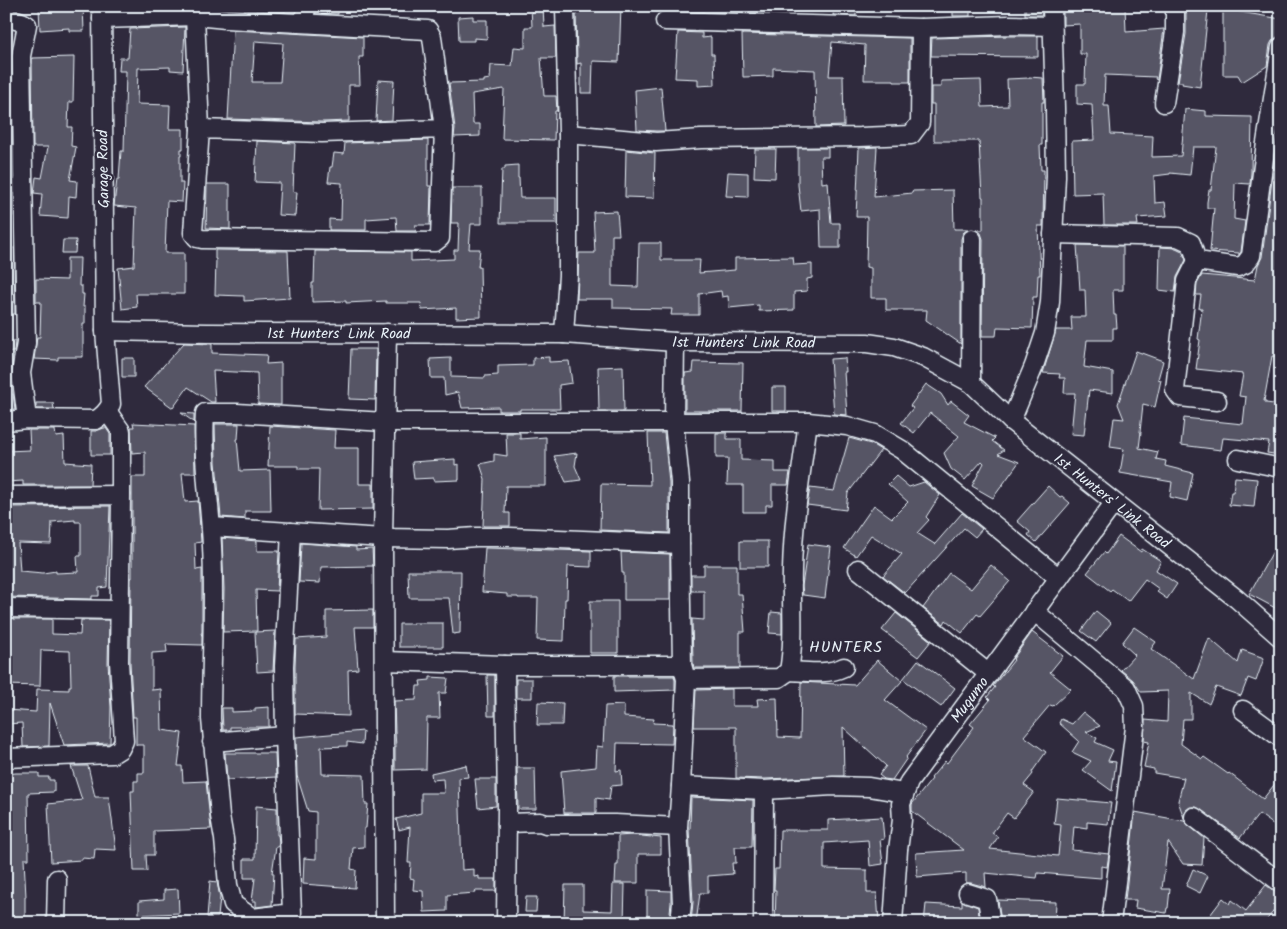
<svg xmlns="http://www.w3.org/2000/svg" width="1287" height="929" viewBox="0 0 1287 929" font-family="Kalam,sans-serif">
<rect width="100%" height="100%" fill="#2f2a3d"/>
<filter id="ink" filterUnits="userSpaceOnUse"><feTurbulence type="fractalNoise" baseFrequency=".02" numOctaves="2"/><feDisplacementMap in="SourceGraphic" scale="10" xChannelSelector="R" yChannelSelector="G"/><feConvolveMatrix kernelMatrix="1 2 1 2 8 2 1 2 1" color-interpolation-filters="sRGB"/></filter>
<g filter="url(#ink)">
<!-- building -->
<path fill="#575565" stroke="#e8f1f8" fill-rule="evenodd" d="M83,6L84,31H69V28L40,30L39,7Z
M256,6H285V12L256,10Z
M316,6H338V14L316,13Z
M531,6H543L544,27L555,26L556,58H541L544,96H556L557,111H555L554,140L502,139L504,89L472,94L473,124H480V136L454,137L455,128L449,83L484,82V80L490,79L491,65L512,66L514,47L525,48V27H532Z
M576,6H621L619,62L593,61L592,93H581V63L577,64Z
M679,6H704V11H679Z
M742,6H769V13L742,12Z
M834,6H856V16L833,15Z
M953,6H970V16H953Z
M1025,6H1041L1042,15H1025Z
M1063,6H1125L1126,32L1164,29L1157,80L1155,79L1156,77L1105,75L1104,106H1109L1111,134L1153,136L1152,157L1181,156L1185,109L1206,111V116L1252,117L1251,173L1250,184L1235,183L1234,219L1245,221L1241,252L1239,255V253L1210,251L1214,208H1207V202L1209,190H1211L1216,147H1193L1190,175L1170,173V174L1154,176L1155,203L1165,202L1167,216L1137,218L1138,225H1104L1103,193L1073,194L1072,141L1094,140L1092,105L1077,104V84H1085L1086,54H1080V24L1063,25Z
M1186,7L1208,10L1200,87L1182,84L1183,82H1178L1186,34Z
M1223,9L1281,19V37H1277L1272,41L1270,45L1267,66L1242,82L1238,75H1223Z
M473,16V20H487V39L474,38V41H459L458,17Z
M185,27L183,71L170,70V67L138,68L137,104L170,105L169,129H183V149H181V156H180V183H183L182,202L167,201L165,253H184V294H136L137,307L122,309L118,268L134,266L136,208L114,206L117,179H119L121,151H124L126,71H119L120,58H128L130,29Z
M233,30L363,37V57H359L360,85H349V121L322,122L228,119ZM255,41L283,43L280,82H252Z
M678,32L702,33V38L711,37V54H714L715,85L698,86V79L675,78Z
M742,34L910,38V82H894V80H864L865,45L832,42L829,76H843L844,126L816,127L815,70L773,68V76L743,77Z
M1009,36H1038V57L931,56L932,38Z
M74,57L73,102H69L68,127H72L71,146L76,147L70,180L77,181L76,197L69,196L68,218L40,216L42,194L34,193L36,177L42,178L48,147H33L32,58Z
M6,58H10L11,119H6Z
M1029,77L1043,78L1044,102H1042V145H1040L1041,170H1044L1043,226H1038L1040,275H1038L1037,297H1033L1032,328L997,327L996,336H982L983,239L981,233L977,230H983V197H982L979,141H934V104H931V87H941V81L981,80L982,107L1008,106L1007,79L1029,78Z
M378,80L394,81L392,120L376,121Z
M661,87L665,131H656L637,130L635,90Z
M1278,134H1281V188L1278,209L1281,210V297H1279L1277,329L1281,330V357L1272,356L1264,401H1266V403L1281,405V455L1267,453L1269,442L1223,438L1221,450L1181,445L1184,418L1243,424L1246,397L1239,396L1243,374L1196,369L1200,340L1198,339L1202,308H1199L1201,295H1196L1197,284L1202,275L1255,280L1258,265L1262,257Z
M428,140V186H431L430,225H415L416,231H397L396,217L366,219V230H329V219L341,220L342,183L328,182L330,167H332L334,153L344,154L345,143Z
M257,141L295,143L293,192H297L295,216L278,215L280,183L255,182Z
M877,147L874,197L912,193V191L953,190L954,229H968L963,233L961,239V344L926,320L927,310H886V298H871V268L866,267L867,217H856L859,148Z
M798,148H828V157H821L822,183L828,182L831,223H840V248H821L820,209L801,211L798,185Z
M755,149H776L775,178L754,177Z
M626,150L655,153L654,198L625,197Z
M518,165V178H519L520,198H556V223H500L502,169H505V166Z
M728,172L748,173V197L726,196Z
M207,184H230V229L206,228Z
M452,188H482V224H471L469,249H480L478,267H480L481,317L456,318V308L422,310L421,303H386V301L346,303V301L312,302V283H314L315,251L411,252V261L454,259V250H458L459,223H451Z
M6,193H13V216H6Z
M617,211L619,235H612V286L638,287L639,243H661V260H700L699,273L735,270V258L793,257L794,265L812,264V278L807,279V291L794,292V310L759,311V305L729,308L728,296L722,297L721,291L699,294V315H671L672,309L613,308V299H577L579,253H595L593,212Z
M63,240H76L75,253H62Z
M1077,245L1123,246V290H1113L1114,315H1116L1117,328H1113V340H1087L1084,367L1113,372V393L1089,390L1084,435L1071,434L1075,393H1064L1065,378H1059L1060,374L1043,373L1056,330H1072L1071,317H1086L1085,290H1080Z
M1160,247L1176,248L1182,251L1186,260L1177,277L1175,292L1159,290Z
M6,248H14L15,314H6Z
M215,250L288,251L290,298L244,301V296L215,295L216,259H215Z
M67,258H80L79,286H82V294H84L83,307H85V324H83V357H58V360L34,359L37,337H40L41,302H36V279L67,280Z
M6,341H15L14,352H6Z
M184,343L212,344V353L267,355L266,364L281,363V405L258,404L257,373L213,371L215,402H211L188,387L173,408L144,387Z
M351,349H376L375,400L349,399Z
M1136,351L1163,361L1158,379L1161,380L1155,407L1143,404L1140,432H1141L1139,448L1158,452L1156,459L1166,461L1165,466L1193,473L1187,501L1170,497L1172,482L1120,473L1124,449L1110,447L1114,418L1124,419L1118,404Z
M549,357V362L569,361L572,383L559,385L560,409H520V411H499V407L462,408L458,392L445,395L444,378H431L430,359L451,358V377L485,378V376L498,375V366L533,365V358Z
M122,358H134V377H122Z
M845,358L846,372H844L847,415L834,414L830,359Z
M694,362L743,363L742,411H685V373L693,372Z
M623,366L624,411H599L598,367Z
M926,384L941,394L948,405L951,401L969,415L964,422L995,438L992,441L1004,450L998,454L1019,462L993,498L972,486L984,463L982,461L965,480L951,469L944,453L959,436L930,413L914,433L901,423L913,408L910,406Z
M772,387H786V411H772Z
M13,394L15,409L6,410V395Z
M36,403H53L54,409H36Z
M181,413L194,414V422Z
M133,423L194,426L195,473H182L185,502L198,501L201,542L195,543L196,570L202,569V633H201L202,636V645L166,644L167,652L152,653V690L161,689L162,730L182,733L178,766H182L183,782L206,781L211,829L154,831V855H146L147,871H134L131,791H134V781H138V773H144V745H136V717H133L130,662L131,578H132V477H145V452L132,453L131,427H134Z
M215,424H239L238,439H237L240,471L270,470L271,511H245V519L221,517L216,462Z
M270,426L335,430L334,448H359V484H373V509L318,510L319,469H298V466H268Z
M104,428H106L110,434V455H91V431H96Z
M29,430H55L56,437L64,436L65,462L91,464L90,485H23V481L6,482V451L30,450Z
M506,433H520V439L546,437V486H506L505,513H510V526H483L485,479L480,464L494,461V454L507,456Z
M648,433H664L669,483V533L600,530L601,484L650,485Z
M716,433H727V439H741V460L775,461V472H790L788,485H772V505H766V512H743V485H727L728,458H716Z
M849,438L871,444L881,450L848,493L846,510L807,505L810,488L834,491Z
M577,453L575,466L581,480L566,482L554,456Z
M455,459V465L459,464V480L434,481V478L414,479L412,462Z
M896,476L909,487L924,482L940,495L926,517L929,520L917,533L936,545L935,544L962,513L982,529L975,537L964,528L905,593L883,576L902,554L871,535L856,556L844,548L874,505L892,518L908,502L888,484Z
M1235,477L1257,479L1254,507L1229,505L1231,492H1233Z
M1048,486L1060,497L1062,496L1070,503L1036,542L1028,535L1030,532L1017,521Z
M110,506L107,587L99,588V596H92V599L6,597V525H9L7,507ZM75,520V522H81V556H77L78,572L56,573V571L43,573L20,571L18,543L51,544L52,522Z
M1119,536L1141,552L1142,549L1161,561L1156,570L1177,584L1167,599L1157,592L1159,589L1145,579L1128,601L1112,589L1110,591L1087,573L1104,552L1106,554Z
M1281,537V611L1249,594Z
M222,538L257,541V551H279L277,591L256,590L257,631L223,632L224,589Z
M740,541H768V567H740Z
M301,543L356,547V550L372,549L373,566L321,567L320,583L299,582Z
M808,544L831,547L825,598L803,595L802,586Z
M485,548L591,551V567L568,566L567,599H565L564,641L537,640L538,598H518V597H507V594L482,592Z
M621,552L670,554V600H624V573H622Z
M704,565H737V594H742L745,632H740V668H694L693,663L692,619L704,620V591H691V575H704Z
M991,565L1010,581L980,616L977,614L962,633L946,620L944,624L923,608L949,573L971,589Z
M408,571H461L460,633L453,634L449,598H409Z
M590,601H618V653H590Z
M373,610V627H355L358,669L348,670L349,716L295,714V666L296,639L326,637V611Z
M1096,611L1111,623L1096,642L1081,631Z
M771,612L782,613V634L769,633Z
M896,613L931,641L918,657L882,630Z
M6,619H52V634L80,635L81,620H109L108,663L111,707L110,743L64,745L50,703L49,746L23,747L22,723L6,724V710L36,712L37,689L69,690V686H71L70,651L41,650L40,686L6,685Z
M413,623H443V647H399V624H413Z
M1134,627L1156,642L1151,649L1194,679L1209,638L1238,663L1242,650L1264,658L1256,681L1248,678L1241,696L1216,687L1209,704L1191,693V719H1183L1181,744L1202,759L1204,757L1228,774L1229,773L1263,799L1281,776V830L1259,814L1240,838L1200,809L1196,807H1190L1186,810L1184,815V818L1178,801L1184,778L1154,773V769L1144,767L1149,742L1144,741L1145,720L1167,722L1168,691L1141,692L1133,680L1121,670L1135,655L1122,643Z
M275,631L273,671L257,672L255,632Z
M1032,632L1063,656L1050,672L1071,689L1053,706L1050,705L1024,736L1046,752L1032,772L1033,774L1024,785L1034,792L1014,818L1007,813L992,833L998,837L990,849L1058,856L1061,825L1054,824L1057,798L1111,803L1108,824L1087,822V828L1074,826L1072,850L1109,854L1107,867L1101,866V878L1038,873L1037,878L985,873L986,887L971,883H966V873L917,877L916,853L964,850L912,811V804L932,779L931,778L945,761L947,763L974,727L970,724L990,700L987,697L995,687L993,686L1014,660L1013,659Z
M877,660L902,681L885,700L926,730L906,757L907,758L892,780L884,779L879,775L886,766L843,727L844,776L764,779L736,778V727H694L696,690L732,689V706H758L757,699L777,698L778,737L800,738L801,682L855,685Z
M918,660L955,688L941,707L903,679Z
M487,675H495V716H488Z
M614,676H674L675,680V690L614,692Z
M430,677L448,678L446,693H439L440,718H427L426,769L395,770V747H396L395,732L394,701L416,700L417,686H421L420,681L430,680Z
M516,679H532V698H516Z
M538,702L563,703L562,725H537Z
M624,705V717L654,719L653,723L673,724L672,744L617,743L616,771L621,770L622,785L611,786L609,800L596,798V813H564L561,771L596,767L597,746L603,747L605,706Z
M269,707V727H230V730H223L222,708H232V712L255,711V708Z
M1083,712L1100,726L1086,732L1097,738L1095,742L1113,750L1108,761L1116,762L1112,791L1083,770L1091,761L1072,752L1079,741L1059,723L1061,719L1072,724Z
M363,731L362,744L347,742V746L321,747L322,774L364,775L365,804H368L366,828H364V847L353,848L351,869L356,870L355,888L303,884L304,858L316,859V812L308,811L297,776L296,737Z
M225,753H275L276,777L227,780Z
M466,765L468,777L459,778L462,870L474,869V877L479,876V879H496V891H475L476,893L447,895V911L424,912L423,891L413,890L414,879L410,878L411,863H408L410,827L399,830L396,819L421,813V793H444L443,779L432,780L431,773Z
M71,766H88L95,797H109L116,850L95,849L94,859L82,858V860L51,862L48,804L82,800Z
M517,768H535L536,809H518Z
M16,773H39V777H49V780H54V792L28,793L29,859H24L26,897H25V923H6V868H10L8,843H6V774Z
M475,779H496V806L478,808Z
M691,797L753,800L752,847H735L736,863H732L733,874L708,876V893H700L696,923H691L693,902L689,829H690Z
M256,806L277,808V835H278L279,842L278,847H276L272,873H274L272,905L256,907V901H252L255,878H244V859H255Z
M1135,812L1184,821L1188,825L1204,838L1202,865L1183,864L1168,842L1162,889H1170L1168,908H1167L1166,913L1135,908L1136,900H1125Z
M882,817L884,839L880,840L883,864L870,866L868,840L824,843V869L867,870V893H877L879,923H775L776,890H774L775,869H779L780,830H828V820Z
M632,835L661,838V854H638V883H615L616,865H618V836Z
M1193,869L1208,876L1200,893L1186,886Z
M210,881L217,882L220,897L218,917H207Z
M613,884H625L624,923H564L565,885H583V910L612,911Z
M1266,885L1275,892L1281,893V902L1264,923H1204L1223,898L1230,904L1232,900L1246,911Z
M178,889L179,913L139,915V901L164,899V890Z
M647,890L671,891V903L669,922L647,923Z
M526,897H537L536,912H525Z
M998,900L1056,902L1055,923H1001Z
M962,901L978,907L980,923H924L926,904L962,906Z"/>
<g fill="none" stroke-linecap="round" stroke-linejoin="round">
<!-- minor casing -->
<g stroke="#e8f1f8" stroke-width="21">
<g id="minor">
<path d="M195,16L200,129"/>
<path d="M6,19C14,19 20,20 27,25L21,56L26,343L21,373L27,419"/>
<path d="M102,19L195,16L226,19L428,30L432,37L444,129L440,238L435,242L202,239L197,238L193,233L200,129L322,133L444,129"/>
<path d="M665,21L921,28L1009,25L1052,26"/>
<path d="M304,23L306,6"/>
<path d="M1164,103L1175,32V6"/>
<path d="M568,134L656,142L701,139L860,137L911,135L920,123L921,28"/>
<path d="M1053,234L1178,237L1191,243L1197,261L1238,267L1245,264L1251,256L1266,143L1281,47"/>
<path d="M1197,261L1187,281L1175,390L1180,397L1217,401"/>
<path id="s1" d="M105,331L207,333L564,334L675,342L867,343L894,347L923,357L971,383L1011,421L1237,599L1281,638"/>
<path d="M564,334L568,275V134L565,6"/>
<path d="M675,342L674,423L680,482V544L682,665L686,679L681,786L678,827L682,903L680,923"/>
<path d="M971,383L972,239"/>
<path d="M107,411L121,431V495"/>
<path d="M6,421L27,419L96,420C103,416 107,412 111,404L105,331L102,6"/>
<path d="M1011,421L1034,366L1045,333L1050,302L1056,176L1055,108L1052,6"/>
<path d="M1238,459L1281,468"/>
<path d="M6,496L121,495L119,662L124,741L120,749L112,754L6,758"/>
<path d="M211,527L383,538L448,539L476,537H510L680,544"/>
<path d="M291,532L284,666L285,736L292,913L253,918L233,904L228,885L224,839L220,816L211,719C211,661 215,604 212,546C210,502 202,457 205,413H237L385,422H808L847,426L875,434L902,450L1059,578"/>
<path d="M858,569L989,674"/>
<path d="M6,608L119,610"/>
<path d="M1034,611L1126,688L1134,706L1135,727L1111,923"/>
<path d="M384,661L505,665H682"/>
<path d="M505,665L507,809L506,923"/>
<path d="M789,671C808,672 827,675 844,667"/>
<path d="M686,679L779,678L789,671C795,638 791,604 792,571C793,521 801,472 808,422"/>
<path d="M1243,710L1281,738"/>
<path d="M212,742L285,736"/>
<path d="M681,786L764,790L833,786L869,787L904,793"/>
<path d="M1194,817L1281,883"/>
<path d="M507,823L540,822L546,824H615L678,827"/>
<path d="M968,893L987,899L991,923"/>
<path d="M56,923L57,879"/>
<path d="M385,923L383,538L387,333"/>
<path d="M763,923L764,790"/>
<path id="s2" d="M893,923L898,850L902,820L901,804L909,782L1114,503"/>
</g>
</g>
<!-- minor -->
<use href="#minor" stroke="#2f2a3d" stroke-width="18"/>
</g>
</g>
<g text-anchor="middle" stroke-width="4.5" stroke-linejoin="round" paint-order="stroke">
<!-- street labels -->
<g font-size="15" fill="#e8f1f8" stroke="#2f2a3d">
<text transform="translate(103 169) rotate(-91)" y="5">Garage Road</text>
<text dy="5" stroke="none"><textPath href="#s1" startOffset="234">1st Hunters' Link Road</textPath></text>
<text dy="5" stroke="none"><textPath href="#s1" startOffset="639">1st Hunters' Link Road</textPath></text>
<text dy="5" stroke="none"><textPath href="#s1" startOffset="1059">1st Hunters' Link Road</textPath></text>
<text dy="5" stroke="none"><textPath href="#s2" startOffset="245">Mugumo</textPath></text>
</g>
<!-- neighbourhood labels -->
<g font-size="16" letter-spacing="1" fill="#e8f1f8" stroke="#2f2a3d">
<text x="846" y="652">HUNTERS</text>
</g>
</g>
<!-- margin -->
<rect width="1287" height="929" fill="none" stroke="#2f2a3d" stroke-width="25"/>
<rect x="12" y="12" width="1262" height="904" fill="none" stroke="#e8f1f8" stroke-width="2" filter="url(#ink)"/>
</svg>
